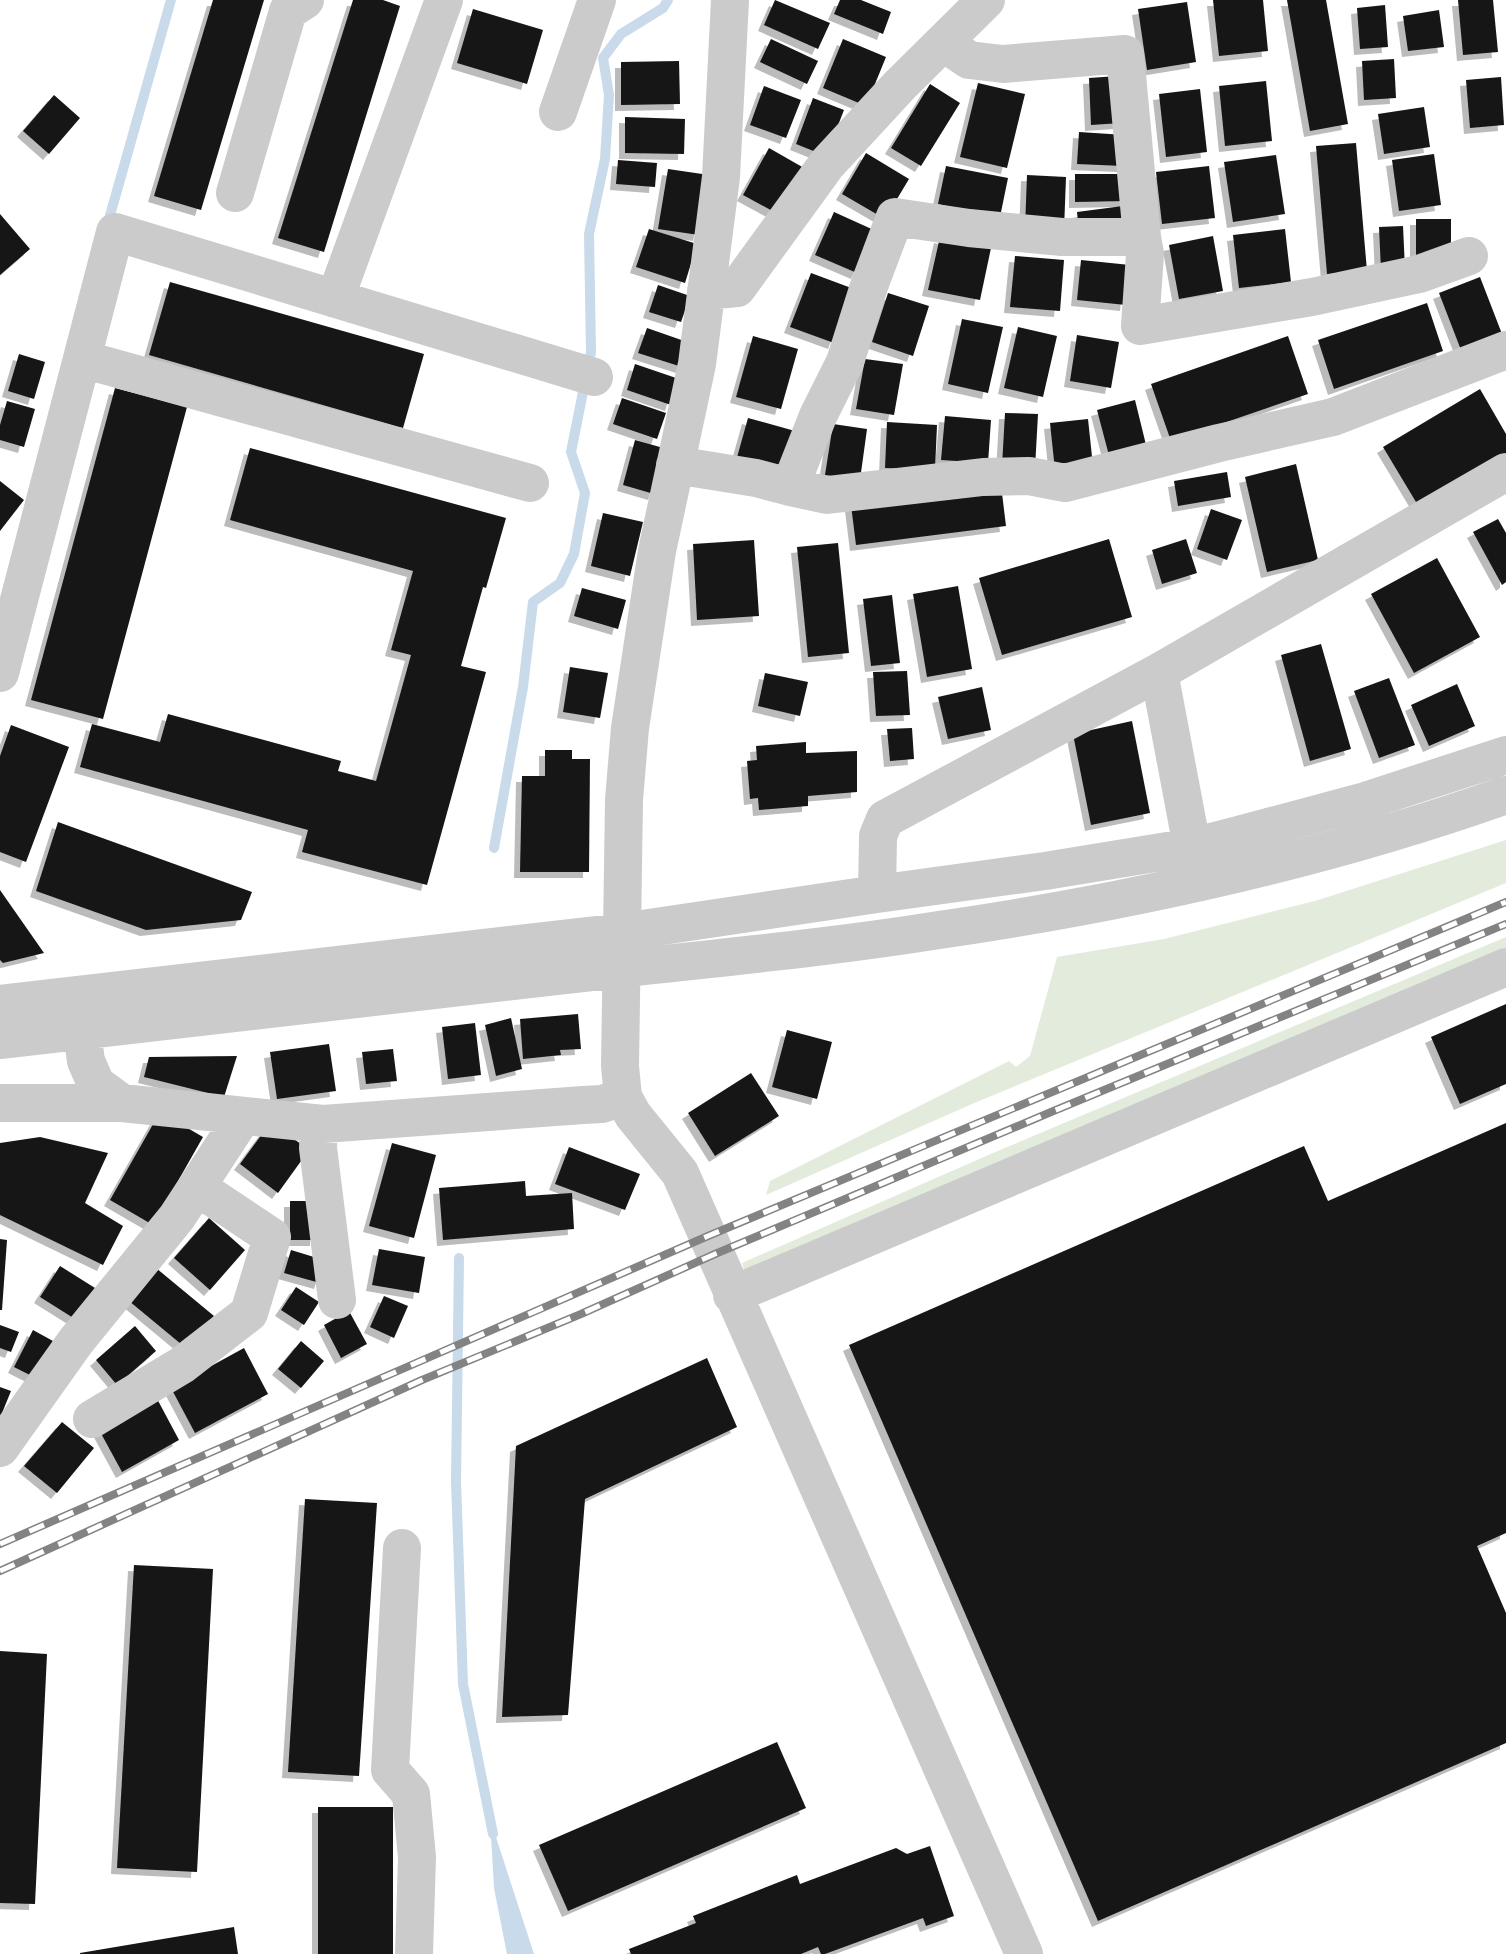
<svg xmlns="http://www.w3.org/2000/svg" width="1506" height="1954" viewBox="0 0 1506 1954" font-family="'IBM Plex Sans',sans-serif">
<defs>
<filter id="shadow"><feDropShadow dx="-6" dy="6" stdDeviation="0" flood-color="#0004"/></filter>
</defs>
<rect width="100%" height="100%" fill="#fff"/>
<!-- green -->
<path fill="#e2ebdc" d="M1506,840V883L972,1104L766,1195L770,1181L1009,1061L1016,1067L1030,1056L1057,957L1164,939L1315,901Z
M1506,937V951L745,1273L742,1263L993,1153Z"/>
<!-- water -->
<path fill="#c9daea" d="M490,1819L534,1954H507L494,1888Z"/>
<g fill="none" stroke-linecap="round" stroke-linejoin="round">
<!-- stream -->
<path stroke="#c9daea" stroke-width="10" d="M107,226L171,0
M494,848L523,687L533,602L560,583L574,554L585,493L571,452L591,352L589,234L605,159L609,95L603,58L621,34L663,8L668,0
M459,1258L456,1481L463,1684L493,1834"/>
</g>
<!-- building -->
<path fill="#151515" filter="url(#shadow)" d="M213,0H264L201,210L154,196Z
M353,0H383L400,6L324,252L278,238Z
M775,0L830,23L818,49L764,25Z
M840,0H861L891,12L883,34L834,14Z
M1213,0H1263L1268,51L1219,56Z
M1287,0H1326L1348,124L1310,131Z
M1458,0H1493L1498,52L1463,55Z
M1187,2L1196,62L1147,70L1138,9Z
M1385,5L1388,47L1360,49L1357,8Z
M473,9L543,30L527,84L457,63Z
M1439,10L1444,47L1408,51L1403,16Z
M771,39L818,61L807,84L760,62Z
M843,39L886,57L866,106L823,88Z
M1394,59L1396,98L1364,100L1362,61Z
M679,61L680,104L621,105V62Z
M1118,76L1121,123L1091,125L1089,78Z
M1501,77L1504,125L1470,128L1466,80Z
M1266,81L1272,141L1225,146L1219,86Z
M978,83L1025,94L1007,168L960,157Z
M930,84L960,103L921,166L891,148Z
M764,86L801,100L786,138L750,125Z
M1200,89L1207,152L1166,157L1159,94Z
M54,95L80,118L49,154L23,131Z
M813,98L844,110L826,156L796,144Z
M1424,107L1430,147L1384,154L1378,114Z
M625,117L685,119L684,154L625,153Z
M1079,132L1125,135L1123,166L1077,164Z
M1356,143L1367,271L1327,274L1316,146Z
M769,148L804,168L778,214L743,195Z
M866,153L909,179L885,219L842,194Z
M1434,154L1441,205L1399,211L1392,160Z
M1276,155L1285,214L1233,222L1224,162Z
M618,160L657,163L655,187L616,184Z
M946,166L1008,178L1000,217L938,204Z
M1209,166L1215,218L1162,224L1156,172Z
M668,169L709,175L699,235L658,229Z
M1075,174H1125L1126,201L1075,202Z
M1027,175L1066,177L1064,230L1025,228Z
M1123,206L1126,227L1079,232L1077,212Z
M834,212L876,231L857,273L815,255Z
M0,214L30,249L0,275Z
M1416,219H1451V254L1416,255Z
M1403,226L1405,269L1381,270L1379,227Z
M649,229L697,244L685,283L636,267Z
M1285,229L1291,282L1239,288L1233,235Z
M1213,236L1223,291L1179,299L1169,245Z
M940,237L991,248L980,300L928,290Z
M1015,256L1064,260L1060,311L1010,307Z
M1081,260L1130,265L1126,305L1077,300Z
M811,273L854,289L834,343L790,327Z
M1480,277L1502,334L1461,350L1439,293Z
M170,282L424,354L403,428L149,355Z
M658,285L690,296L681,322L649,312Z
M888,293L929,306L913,356L872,342Z
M1427,303L1443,351L1334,389L1318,340Z
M962,319L1003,327L988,393L948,384Z
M1018,327L1057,336L1043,397L1004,388Z
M647,328L690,343L682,367L638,353Z
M1077,335L1119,342L1111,388L1070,381Z
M753,336L798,349L781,409L736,397Z
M1288,336L1308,394L1171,441L1151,384Z
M19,354L45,362L34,399L8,391Z
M865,359L903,364L894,415L856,409Z
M635,364L679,379L671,405L627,390Z
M115,388L187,407L103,719L31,700Z
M1480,389L1506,434V455L1419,507L1383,447Z
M622,398L666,413L657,439L613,424Z
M1135,400L1148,453L1111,463L1097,410Z
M7,401L35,409L24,447L0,440V425Z
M1005,413L1038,414L1035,468L1002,466Z
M945,416L991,420L988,463L941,460Z
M748,418L795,431L783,474L736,461Z
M1088,419L1093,466L1055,470L1050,423Z
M887,422L937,425L935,470L885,468Z
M833,424L867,429L860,480L825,475Z
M635,440L667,449L654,494L623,485Z
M250,448L506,518L486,588L483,587L461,666L486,672L427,885L302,852L308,830L80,767L92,724L160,742L168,714L341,761L338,771L376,781L411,655L391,650L413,571L230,520Z
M1296,464L1318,560L1267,572L1245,477Z
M1227,472L1231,497L1178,506L1174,481Z
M0,481L24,500L0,531Z
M1001,485L1006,526L856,545L851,505Z
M1211,509L1242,520L1227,560L1197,549Z
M603,513L643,522L630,576L591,566Z
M1498,519L1506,533V582L1502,585L1473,532Z
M1109,539L1132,617L1002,655L979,578Z
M1186,539L1197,573L1162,584L1152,550Z
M754,540L759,616L697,620L693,544Z
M838,543L849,653L808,657L797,547Z
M1437,558L1480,637L1414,673L1371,594Z
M958,586L972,669L927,677L913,594Z
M582,588L626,600L618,629L574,616Z
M892,595L900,663L871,666L863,599Z
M1321,644L1351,749L1310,761L1281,655Z
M570,667L608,673L600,718L563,712Z
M907,671L910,715L876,716L873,672Z
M765,673L808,682L800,716L758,706Z
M1389,678L1415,745L1379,758L1354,691Z
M1457,684L1475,726L1429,746L1411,705Z
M982,687L991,730L948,739L938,697Z
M1132,721L1150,813L1091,825L1073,734Z
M11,725L69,747L26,862L0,852V756Z
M912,728L914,759L890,761L887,729Z
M806,742V753L857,751V792L808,796V806L759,810L758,798L750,799L747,761L757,760L756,746Z
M545,750H572V759H590L589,872H520L522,776H545Z
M58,822L252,892L241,920L146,930L36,891Z
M0,890L44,953L3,963L0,960Z
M1506,1004V1084L1460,1104L1431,1037Z
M578,1014L581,1049L560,1050L561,1055L523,1059L520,1019Z
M511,1018L522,1069L496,1076L485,1025Z
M475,1023L481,1075L448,1079L442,1027Z
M787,1030L832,1042L817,1099L772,1087Z
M329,1044L336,1091L277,1099L270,1052Z
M393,1049L397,1081L366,1084L362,1052Z
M237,1056L224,1097L144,1077L149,1057Z
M751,1073L779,1116L715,1156L688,1113Z
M160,1112L203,1137L153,1225L110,1200Z
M271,1122L309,1150L278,1193L240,1164Z
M1506,1123V1533L1477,1546L1506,1613V1743L1098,1921L849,1345L1304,1146L1328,1201Z
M40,1137L108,1153L85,1203L123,1226L103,1265L0,1215V1143Z
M392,1143L436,1155L414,1238L369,1226Z
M569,1147L640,1174L625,1210L555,1184Z
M525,1181L526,1196L572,1193L574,1229L443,1240L439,1188Z
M290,1201H316V1240H290Z
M209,1218L245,1250L210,1290L174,1258Z
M0,1239L7,1240L2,1310H0Z
M379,1249L425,1257L419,1293L372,1285Z
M291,1250L327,1261L320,1283L284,1273Z
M150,1263L214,1316L187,1349L123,1296Z
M60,1266L95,1288L75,1319L40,1297Z
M296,1287L319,1302L304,1325L281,1310Z
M384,1296L408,1306L394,1338L370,1327Z
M349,1311L367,1344L341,1358L324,1325Z
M0,1325L19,1332L11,1352L0,1348Z
M135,1326L156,1351L117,1385L96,1360Z
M33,1330L53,1341L34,1377L14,1367Z
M301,1341L324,1361L301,1388L278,1369Z
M244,1348L268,1394L195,1433L171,1388Z
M707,1358L737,1427L585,1499L568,1715L502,1717L516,1446Z
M0,1387L11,1391L0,1418Z
M155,1395L179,1440L122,1472L97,1426Z
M62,1422L94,1448L57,1493L24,1466Z
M305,1499L377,1503L359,1776L288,1772Z
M134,1565L213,1569L197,1872L117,1868Z
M0,1651L47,1654L35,1904L0,1903Z
M777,1742L806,1808L568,1911L539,1845Z
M318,1807H393V1954H318Z
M930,1846L954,1916L926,1926L923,1918L825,1954H821L818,1947L801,1954H631L629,1949L696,1923L693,1916L797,1875L800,1884L896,1848L907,1854Z
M234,1927L238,1954H80V1953Z"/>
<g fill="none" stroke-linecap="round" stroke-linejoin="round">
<!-- minor -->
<path stroke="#cbcbcb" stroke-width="38" d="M730,0L721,177L697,364L657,551L630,728L624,800L620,1066L623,1097L633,1115L680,1173L1024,1954
M944,43L969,60L1003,64L1125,54L1142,237L1145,254L1140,326L1312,297L1419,274L1469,256
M558,112L597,0
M235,193L288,11L305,0
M1142,237H1062L969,228L895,217L869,286L845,362L818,416L790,487L827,495L983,477L1029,476L1065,483L1219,443L1333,417L1506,350
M706,291L737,288L827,164L900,85L986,0
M335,299L444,0
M82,359L530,483
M675,465L756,478L790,487
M1159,672L1197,873
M0,673L115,232L594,377
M877,894L878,836L885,819L1159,672L1506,472
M0,1004L622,932L877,894L1045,871L1192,847L1235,836L1365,801L1506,755
M82,1032L86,1061L96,1084L122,1103L323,1124L583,1105L602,1104L623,1097
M0,1040C206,1018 412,994 618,969C725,957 833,947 939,930C1131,902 1323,860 1506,795
M0,1103H122
M319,1124L318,1148L337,1300
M732,1295L1506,967
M92,1419L182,1365L249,1313L272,1237L197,1187
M0,1448L76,1341L177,1217L243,1116
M402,1548L390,1770L411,1794L417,1857L414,1954"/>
<!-- rail casing -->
<g stroke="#838383" stroke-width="8">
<path id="rail" d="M0,1544L708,1236L1506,902
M0,1571L422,1380L581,1314L715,1254L1051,1112L1506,924"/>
</g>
<!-- rail -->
<use href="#rail" stroke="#fff" stroke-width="5" stroke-dasharray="16" stroke-linecap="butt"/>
</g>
</svg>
